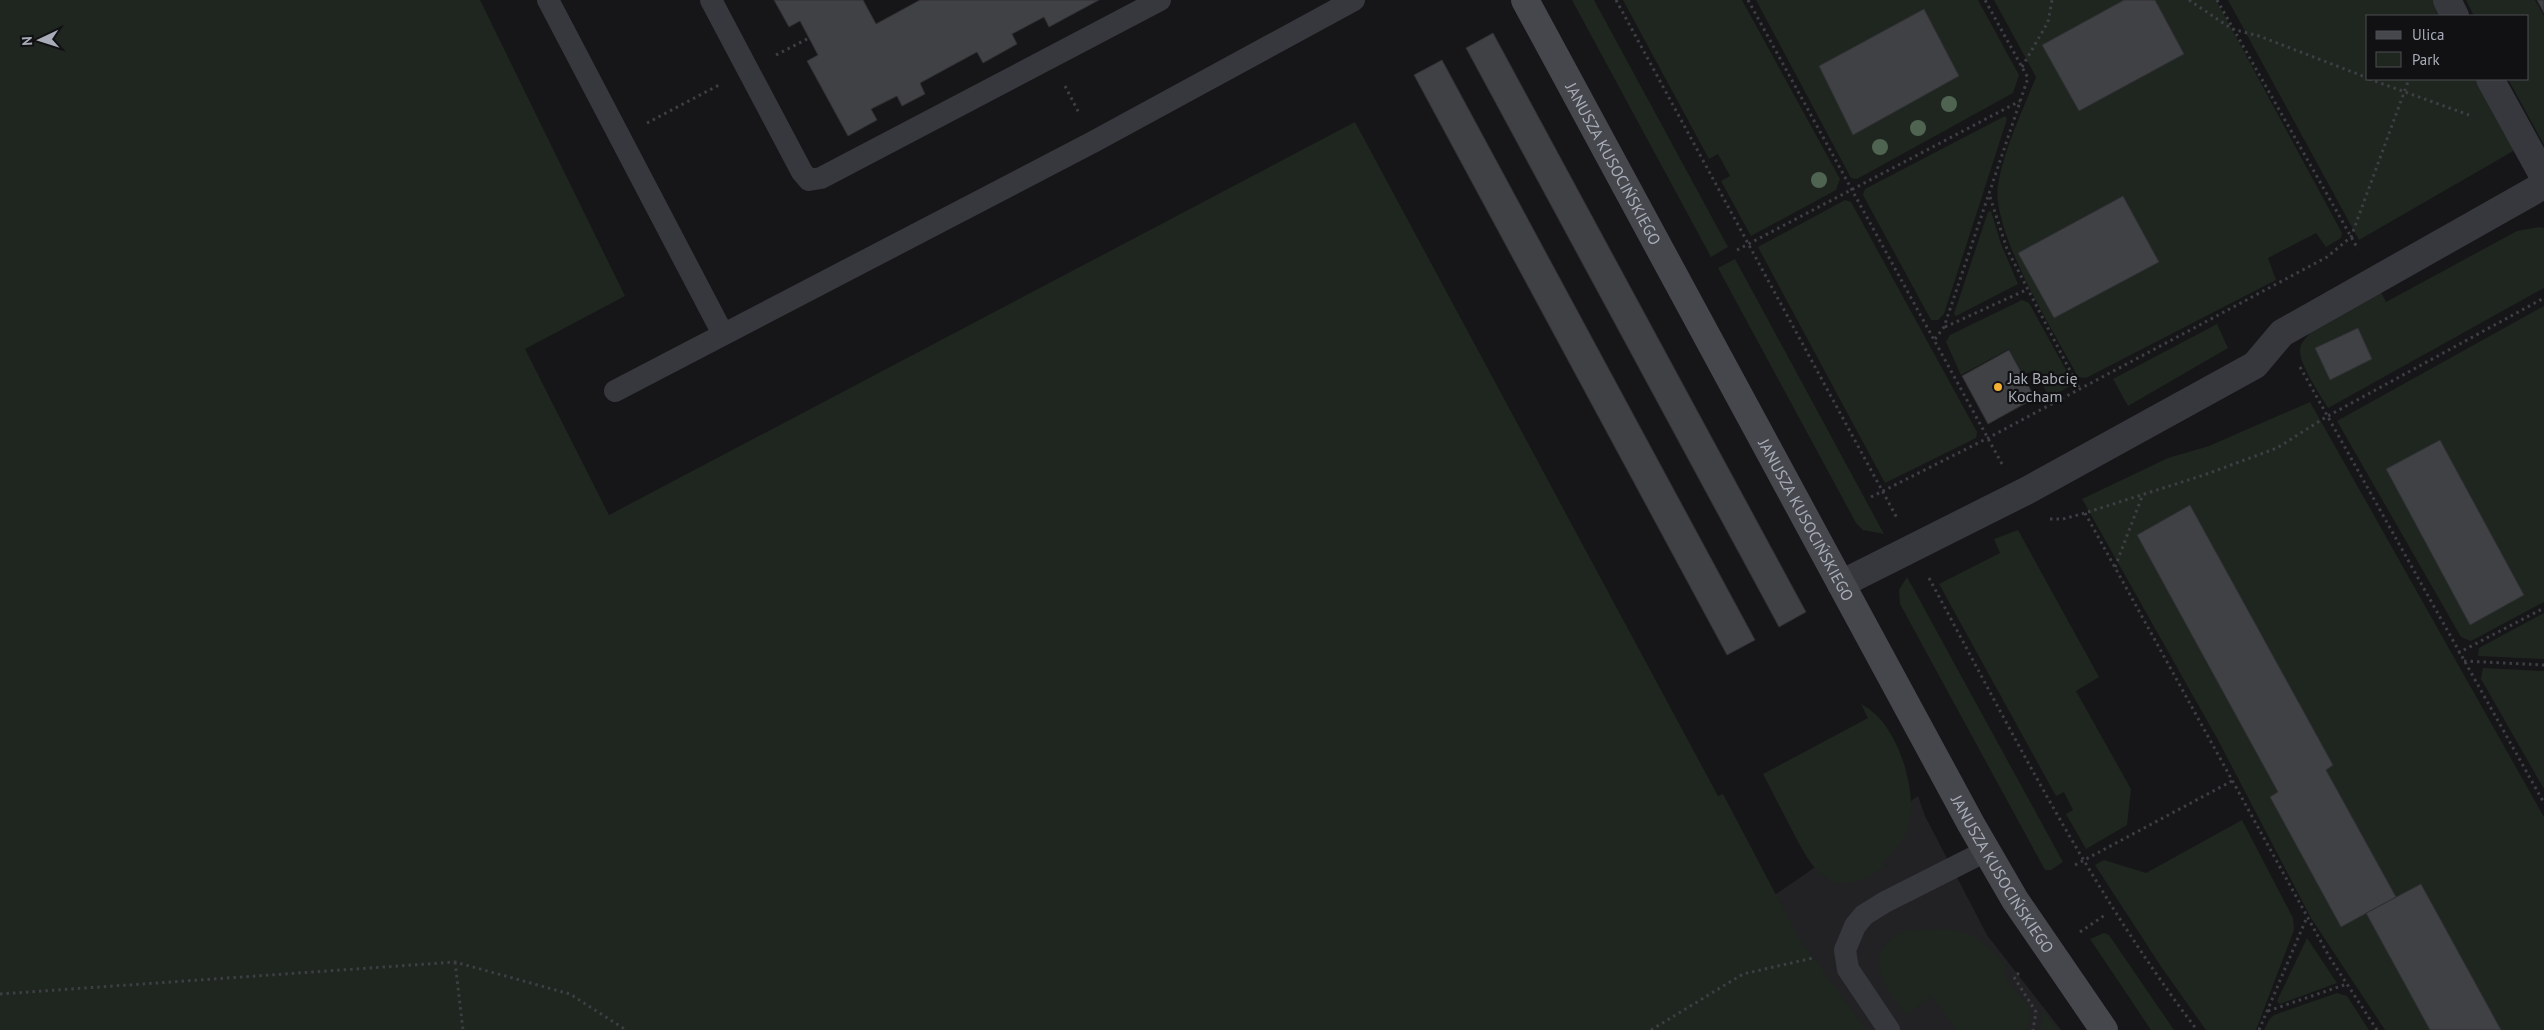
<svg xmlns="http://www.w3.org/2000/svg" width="2544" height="1030" viewBox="0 0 2544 1030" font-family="'PT Sans',sans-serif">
<rect width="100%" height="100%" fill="#161618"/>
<!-- built -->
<path fill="#222225" d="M1918,796L1925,816L1987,935L2061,1030H1853L1763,903Z"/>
<!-- green -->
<path fill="#1e261f" d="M0,0H480L625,296L525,349L609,515L1355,122L1718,796L1723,794L1797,935L1866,1030H0Z
M1572,0H1594L1728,247L1711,257Z
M1623,0H1742L1840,179L1836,190L1751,236L1721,181L1730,176L1718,154L1709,159Z
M1756,0H1978L2019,75L2013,93L1857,179L1851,178Z
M1994,0H2216L2342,233L2341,238L2326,247L2316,233L2268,258L2276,280L2086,378L2078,377C2055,334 1991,232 1998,185C2003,152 2023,109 2036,77Z
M2228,0H2433L2442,16H2368V79H2476L2515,150L2359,240Z
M2466,0H2535L2544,16V145L2508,79H2528V16H2474Z
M2005,116L2007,119L1944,314L1938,320H1931L1863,195L1865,189Z
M1845,200L1851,202L1977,432L1976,438L1885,483L1758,247Z
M1991,211L2001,244L2018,284L1956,316L1954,314L1988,212Z
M2539,227L2544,228V288L2328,408C2321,396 2298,363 2300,349C2301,342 2306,338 2311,332L2380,290L2386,302L2517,231Z
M1735,259L1884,534L1863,530L1856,523L1718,268Z
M2022,300L2029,303L2071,379L2069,387L2049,397L2035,370L2023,375L2009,349L1961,375L1946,342L1950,335Z
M2544,306V602L2471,641L2461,637L2337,421Z
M2217,324L2228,348L2128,406L2113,379Z
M2310,402L2544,817V1030H2385L2311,918L2218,740L2082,499L2168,458L2209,446Z
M2018,530L2099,677L2076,691L2131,789L2127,825L2086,849L2066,814L2073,810L2064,792L2056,796L1939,584L2000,553L1994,539Z
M1907,577L2063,862L2051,870H2045L1900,604L1899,590Z
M2544,613V659L2478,656L2479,648Z
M2483,668L2544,671V789L2481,679Z
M1861,704C1896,721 1916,784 1910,821C1908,837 1894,851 1883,862L1886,866C1834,901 1817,879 1793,832C1783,813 1773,793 1763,774L1868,718Z
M2242,820L2293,918L2294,930L2256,1030H2206L2162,968L2095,865L2104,860L2146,873Z
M1912,928L1913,932C1957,922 1979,935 2008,966L2005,968C2002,981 2022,994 2028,1006C2031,1013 2028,1023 2027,1030H1957L1931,996L1906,1015C1881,983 1859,948 1912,928Z
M2104,933L2109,935L2174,1030H2151L2090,939Z
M2307,938L2337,983L2280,1004L2277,1001Z
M2337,993L2347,996L2369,1030H2264L2269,1020L2274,1015Z
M2042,1010L2058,1030H2040Z"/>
<!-- building -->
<path fill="#404145" stroke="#303034" d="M774,0H863L876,24L920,0H1099L1049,27L1044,17L1012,34L1017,44L983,63L977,52L920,83L925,94L902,106L897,96L871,109L877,120L848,136L807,61L818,55L800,21L789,27Z
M2124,0H2155L2184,54L2079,111L2042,45Z
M2537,0H2544V13Z
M1924,9L1959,76L1853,135L1819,66Z
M1493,33L1806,612L1779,627L1466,48Z
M1442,60L1755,640L1727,655L1414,75Z
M2123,196L2159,262L2054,318L2018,253Z
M2358,328L2372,359L2330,380L2315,348Z
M2009,350L2035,398L1988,424L1962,376Z
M2440,440L2524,595L2470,625L2386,469Z
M2190,505L2333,765L2326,770L2396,897L2341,927L2270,797L2278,792L2137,535Z
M2421,884L2501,1030H2430L2366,913Z"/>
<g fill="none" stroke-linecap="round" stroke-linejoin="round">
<!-- path -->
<path stroke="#3d3f44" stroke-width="3" stroke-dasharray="2.5 4" stroke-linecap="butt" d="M1616,0L1897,518
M1748,0L2002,464
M2189,0L2232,29L2259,36L2368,78
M2217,0L2358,249
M776,55L809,38
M2022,67L2048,22L2052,0
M2369,79L2469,115
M1065,86L1079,113
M647,123L719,85
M1990,197L2007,249L2079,388
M1737,250L2020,101
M1945,327L2026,290
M1935,339L1944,327L2028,78L1985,0
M2300,367L2544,803
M1871,497L1988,438L2327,257L2351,237L2409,79
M2085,513L2330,958L2377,1030
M2050,519H2063L2085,513L2204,475L2277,448L2326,417L2544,298
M2115,567L2143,494
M1929,578C2012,732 2091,891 2197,1030
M2458,653L2544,608
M2464,661L2544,665
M2075,865L2232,781
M2080,932L2105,915
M455,962L463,1030
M2019,973L2014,977L2036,1012L2033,1030
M0,994L455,962L570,994L626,1030
M2268,1011L2347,984
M1651,1030L1743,974L1813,958
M2259,1030L2307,917"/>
<!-- lane -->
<path stroke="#37383d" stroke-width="22" d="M548,0L723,334
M711,0L802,172L809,180L821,178L1160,0
M615,391L1093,142L1354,0
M1889,1030L1848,969L1845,950L1855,926L1864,915L1885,902L1986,851"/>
<!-- street -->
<path stroke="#37383d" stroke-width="28" d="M2447,0L2455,16
M2490,79L2544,177
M1841,584L2028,490L2255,365L2282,333L2544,185"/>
<!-- secondary -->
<path stroke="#45474d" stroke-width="28" id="s1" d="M1525,0L1971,824L2015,900L2104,1030"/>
</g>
<!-- trees -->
<g fill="#506452">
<circle cx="1949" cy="104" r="8"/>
<circle cx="1918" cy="128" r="8"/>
<circle cx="1880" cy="147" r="8"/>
<circle cx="1819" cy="180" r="8"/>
</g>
<!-- markers -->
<circle fill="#f2b134" stroke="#111113" stroke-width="2" cx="1998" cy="387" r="5"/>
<g text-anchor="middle" stroke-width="4.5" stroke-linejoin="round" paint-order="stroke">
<!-- street labels -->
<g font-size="16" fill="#a8adb8" stroke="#111113">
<text dy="6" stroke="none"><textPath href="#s1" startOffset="186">JANUSZA KUSOCIŃSKIEGO</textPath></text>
<text dy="6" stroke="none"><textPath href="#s1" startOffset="591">JANUSZA KUSOCIŃSKIEGO</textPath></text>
<text dy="6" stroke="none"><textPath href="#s1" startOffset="996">JANUSZA KUSOCIŃSKIEGO</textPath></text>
</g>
<!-- poi labels -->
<g font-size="16" fill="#a8adb8" stroke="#111113" text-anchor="start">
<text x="2008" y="384">Jak Babcię<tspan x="2008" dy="18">Kocham</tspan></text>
</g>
</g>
<!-- legend -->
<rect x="2366" y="15" width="162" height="65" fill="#111113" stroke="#4d4f55"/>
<rect x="2376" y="31" width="25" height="8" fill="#45474d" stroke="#4d4f55"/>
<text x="2412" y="40" font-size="15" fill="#a8adb8">Ulica</text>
<rect x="2376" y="52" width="25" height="15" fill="#1e261f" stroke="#4d4f55"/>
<text x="2412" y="65" font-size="15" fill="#a8adb8">Park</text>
<!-- north arrow -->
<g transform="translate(40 40) rotate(266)" stroke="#111113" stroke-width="4" paint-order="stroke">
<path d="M0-4L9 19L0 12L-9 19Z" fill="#a8adb8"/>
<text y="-8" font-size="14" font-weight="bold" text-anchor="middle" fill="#a8adb8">N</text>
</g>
</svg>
